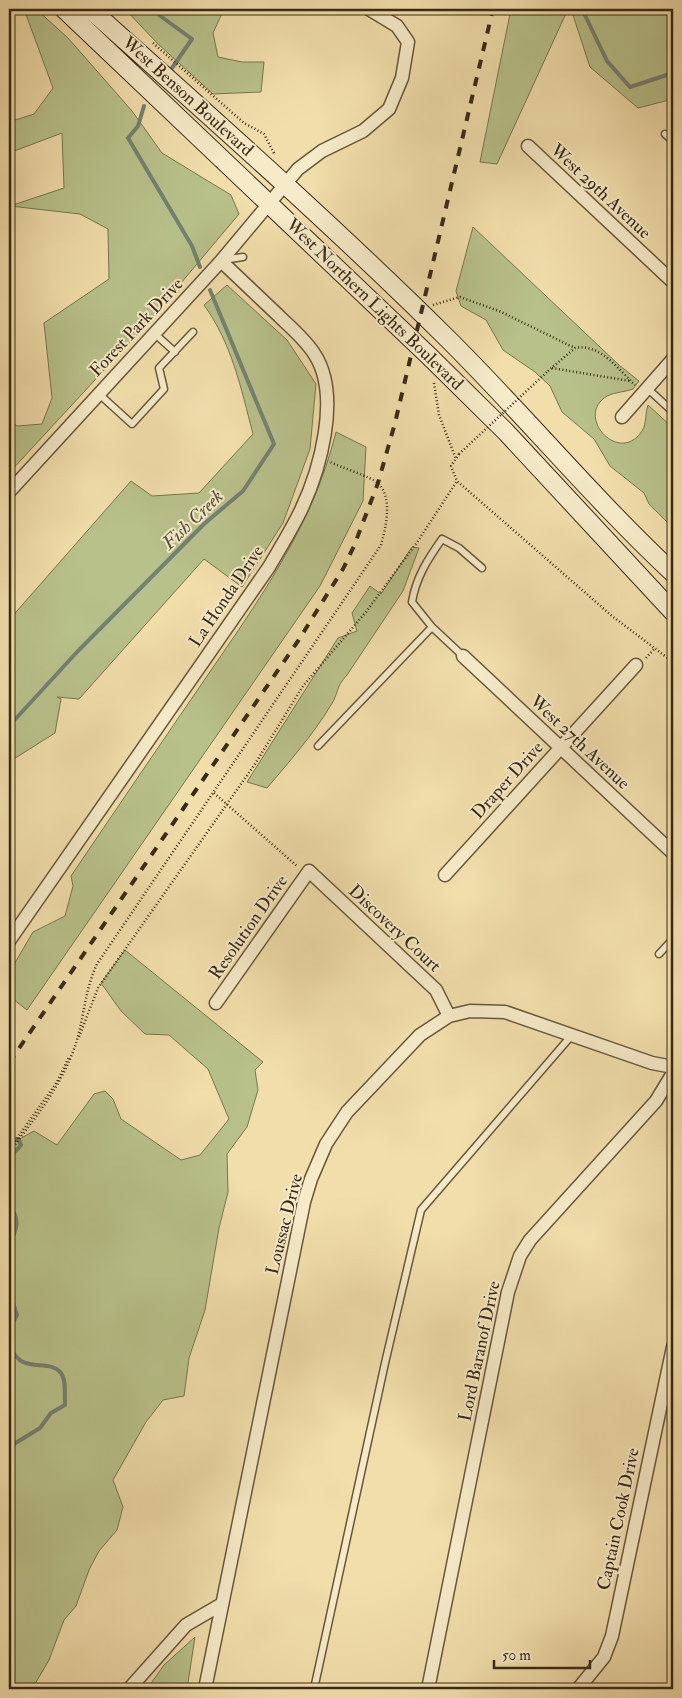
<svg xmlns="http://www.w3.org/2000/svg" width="682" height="1698" viewBox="0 0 682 1698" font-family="'IM FELL Double Pica',serif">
<rect width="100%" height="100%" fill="#f1deab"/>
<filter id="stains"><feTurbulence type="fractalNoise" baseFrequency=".004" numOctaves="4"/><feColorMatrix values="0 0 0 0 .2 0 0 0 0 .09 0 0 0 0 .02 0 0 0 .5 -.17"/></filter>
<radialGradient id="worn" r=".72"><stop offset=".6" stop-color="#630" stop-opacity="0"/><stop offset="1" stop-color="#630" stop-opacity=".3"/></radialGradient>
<!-- green -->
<path fill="#b8c18a" stroke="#787650" d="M24,9H36L68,38L132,111L162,153L231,195L239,214L144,327L9,473V419L17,426L42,424L52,398L44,323L109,279L108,229L80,214L10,206L64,188L62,133L9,153V122L34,114L53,88Z
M125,9H224L213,33L218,57L242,62H264L261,92L213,94L157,43Z
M511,9H568L497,164L480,162Z
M571,9H673V99L638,108L590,67Z
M473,227L619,365L639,381L633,389C625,392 615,392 607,396C574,416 619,466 642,431C647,423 645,413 648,405L673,428V528L649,504L644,493L610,466L594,439L562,412L550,386L535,372L503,350L486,320L461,306L456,291Z
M227,285L287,340L316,384L310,449L283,523L242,587L204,559L79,699L57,697L61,699L55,733L9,762V620L131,481L152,496L199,493L253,434C241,388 232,344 204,305Z
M336,432L366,447L363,501L320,586L27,1010L9,996V973L33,932L65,916L73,886L71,876C115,811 159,746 203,682C257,603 313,526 336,432Z
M412,547L419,548L403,591L347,675C335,688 339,693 331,705C313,735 289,762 267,788L247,782L338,638L357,631L352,613L370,586L381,594Z
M125,950L263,1062L255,1070L258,1090L247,1127L227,1154L228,1192L219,1228L205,1310L189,1358L184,1396L163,1400L146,1422L113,1480L123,1507L117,1530L99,1551L89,1570L76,1606L64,1620L49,1660L32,1689L11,1687L9,1689V1145L34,1131L57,1145L94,1094L105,1091L113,1099L121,1119L181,1160L200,1155L229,1119L208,1069L169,1035L145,1034L121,1011L101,983Z
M195,1637L187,1689H147L164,1665Z"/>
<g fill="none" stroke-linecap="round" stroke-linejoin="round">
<!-- stream -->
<path stroke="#748173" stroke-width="4" d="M163,9L159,15L192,39L172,68
M582,9L607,61L630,87L673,73
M144,106L138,126L128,138L192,246L200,267
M9,726L77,652L204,524L243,491L274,444L210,290
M9,1141L18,1139L21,1145L9,1159
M9,1205C21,1220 17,1229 9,1245
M9,1290L17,1315L9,1330
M9,1339C16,1379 48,1356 61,1373C67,1381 64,1396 65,1405L51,1413L40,1428L14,1444L10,1452L12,1479L9,1484"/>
<!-- lane casing -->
<g stroke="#66573c" stroke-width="9">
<path id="lane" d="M665,134L673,141
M222,260L243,257
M155,334L175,352
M647,388L673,412
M99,394L132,424L164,389L159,368L193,332
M463,656L432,627L412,602C416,577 428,559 442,539L459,548L482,568
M318,746L432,627
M659,954L673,939
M314,1689L385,1363L421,1210L572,1035"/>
</g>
<!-- street casing -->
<g stroke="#66573c" stroke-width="15">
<path id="street" d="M528,146L673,282
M622,417L673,359
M9,492L221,261L298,169L322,151L363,131L389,109L402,78L408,42L397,26L369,9
M463,656L673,853
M445,875L636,665
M9,941L269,567C280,548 292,529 301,510C320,470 341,396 315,355C306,340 291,328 279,316C260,298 240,279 221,261
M216,1003L309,871L436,990L449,1016
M129,1689L186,1625L222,1604
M205,1689L304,1202L311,1179L326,1144L347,1112L420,1035L449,1016L470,1011L505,1012L652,1063L673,1067
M428,1689L508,1292L520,1256L530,1240L656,1101L673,1073
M578,1689L604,1657L612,1636L673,1347"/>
</g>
<!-- secondary casing -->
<g stroke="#382a17" stroke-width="20">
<path id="secondary" d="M64,9L429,356L506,432L673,612
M90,9C212,118 334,226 450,341C526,417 595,500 673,573"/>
</g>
<!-- path -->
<path stroke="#382a17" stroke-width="2.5" stroke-dasharray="1 2.5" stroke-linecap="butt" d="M153,43L244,123L264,134L275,155
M433,305L460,297L499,311L575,348
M552,368L630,381
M548,371L575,348C600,343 618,369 635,385
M434,383L439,415L456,459
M459,454L451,466L457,481L612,616L673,662
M646,658L655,648
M214,793L298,867
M79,1037L98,988L255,764L303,686L366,612L418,541L457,481
M11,1147L57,1082L69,1057
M9,1153C35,1117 58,1092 74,1049C84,1022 84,991 97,964L381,545C386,527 393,498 378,483C371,477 340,467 330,462"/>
<!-- lane -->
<use href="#lane" stroke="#f6eac8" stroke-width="6"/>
<!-- street -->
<use href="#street" stroke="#f6eac8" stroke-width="12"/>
<!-- secondary -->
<use href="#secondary" stroke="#f6eac8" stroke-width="18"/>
<!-- rail -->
<path stroke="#382a17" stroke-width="4" stroke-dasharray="9 9" stroke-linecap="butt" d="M9,1063L298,641L343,569L354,546L378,483L395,423L493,9"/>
<!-- path-bridge -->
<path stroke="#382a17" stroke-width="2.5" stroke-dasharray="1 2.5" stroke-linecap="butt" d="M459,454L548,371"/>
</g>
<g text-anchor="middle" stroke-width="4" stroke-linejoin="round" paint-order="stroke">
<!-- street labels -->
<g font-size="18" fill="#382a17" stroke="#f6eac8">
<text transform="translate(188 96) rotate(42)" y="6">West Benson Boulevard</text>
<text transform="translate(601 191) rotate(43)" y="6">West 29th Avenue</text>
<text transform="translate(375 304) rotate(44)" y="6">West Northern Lights Boulevard</text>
<text transform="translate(136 327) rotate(-47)" y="6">Forest Park Drive</text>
<text transform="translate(226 596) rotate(-56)" y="6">La Honda Drive</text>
<text transform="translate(580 742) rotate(43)" y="6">West 27th Avenue</text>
<text transform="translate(507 780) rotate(-48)" y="6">Draper Drive</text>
<text transform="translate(248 927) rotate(-55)" y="6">Resolution Drive</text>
<text transform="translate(395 928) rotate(43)" y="6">Discovery Court</text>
<text transform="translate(284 1224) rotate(-76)" y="6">Loussac Drive</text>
<text transform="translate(479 1351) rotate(-78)" y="6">Lord Baranof Drive</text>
<text transform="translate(618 1519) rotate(-78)" y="6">Captain Cook Drive</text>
</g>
<!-- water labels -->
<g font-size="19" font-style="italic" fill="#514e3e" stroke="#f6eac8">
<text transform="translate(192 519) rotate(-44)" y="7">Fish Creek</text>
</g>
</g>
<!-- margin -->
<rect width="682" height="1698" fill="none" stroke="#f1deab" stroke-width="30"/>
<rect x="10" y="10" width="662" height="1678" fill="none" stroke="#382a17" stroke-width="2.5"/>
<rect x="15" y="15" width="652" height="1668" fill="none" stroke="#382a17"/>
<!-- scale -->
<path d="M494 1660v8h96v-8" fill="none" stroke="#382a17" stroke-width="2.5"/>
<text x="502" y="1660" font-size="15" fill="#382a17" stroke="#f6eac8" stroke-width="4" paint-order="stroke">50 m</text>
<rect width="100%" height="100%" filter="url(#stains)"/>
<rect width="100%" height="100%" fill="url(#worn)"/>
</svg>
